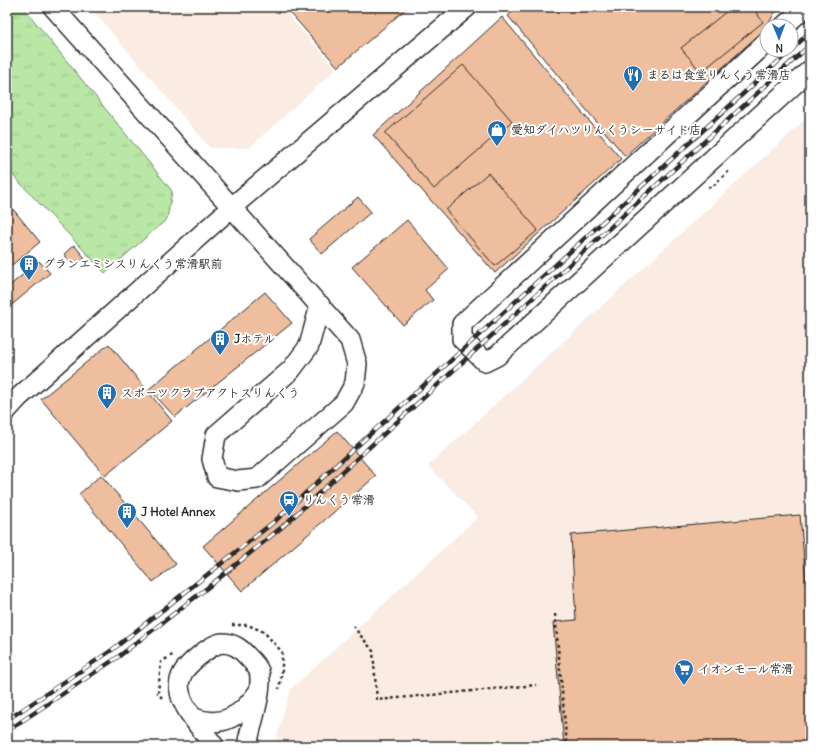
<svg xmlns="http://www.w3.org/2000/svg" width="817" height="753" viewBox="0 0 817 753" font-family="Delius,'Klee One',sans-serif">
<defs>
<pattern id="grass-tufts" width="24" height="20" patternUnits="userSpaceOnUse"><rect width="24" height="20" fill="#b8e7a6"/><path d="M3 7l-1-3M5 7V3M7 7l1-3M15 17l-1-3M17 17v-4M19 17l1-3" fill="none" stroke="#9ec68f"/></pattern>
</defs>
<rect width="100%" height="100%" fill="#fff"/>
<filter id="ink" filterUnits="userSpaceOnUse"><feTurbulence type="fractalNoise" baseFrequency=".025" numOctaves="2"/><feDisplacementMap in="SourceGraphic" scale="8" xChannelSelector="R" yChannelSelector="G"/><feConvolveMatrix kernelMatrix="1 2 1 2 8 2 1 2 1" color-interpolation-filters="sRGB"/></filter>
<g filter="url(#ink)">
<!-- built -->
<path fill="#faece2" d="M90,7H281L336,69L249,148H210Z
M810,115V746H274L291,689L478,517L428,466Z"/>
<!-- grass -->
<path fill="url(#grass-tufts)" stroke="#728968" d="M7,7H23L172,191L167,219L105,273L7,169Z"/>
<!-- building -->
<path fill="#eebe9e" stroke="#2b2b2b" d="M285,7H408L338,67Z
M517,7H775L777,9L766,28L625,156L508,16Z
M732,7H752L763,22L701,72L681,48Z
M502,17L621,159L495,273L373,135Z
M463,65L512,121L434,189L385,133Z
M488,173L538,230L495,266L446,210Z
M358,197L371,212L322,254L309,239Z
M7,202L40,242L7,269Z
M407,220L449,269L425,290L433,300L403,325L352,267Z
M74,245L85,258L74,267L64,254Z
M39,261L50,273L8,308L7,288Z
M265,292L292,323L175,417L149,389Z
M109,344L172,421L105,476L41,399Z
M337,431L376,476L242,591L203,546Z
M101,475L176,564L153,582L79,494Z
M800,515L810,626V746H564L553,622L576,620L571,535Z"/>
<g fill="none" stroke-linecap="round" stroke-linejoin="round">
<!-- minor casing -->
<g stroke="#2b2b2b" stroke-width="22">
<path id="minor" d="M53,7L350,340L357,364L355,383L344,403L257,479L238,481L217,477L212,459L216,435L291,370L309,346L320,305
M784,26L802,10
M767,42L462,324V339L485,362L497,356L810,70
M7,410L18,398L232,207L467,7
M194,718C223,729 242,715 259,691
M214,746C204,732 182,708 180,692C179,688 179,681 181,677C184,666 211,644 222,643C234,643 241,649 248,657C252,661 257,666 259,671C264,689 250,727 247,746"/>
</g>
<!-- path -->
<path stroke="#2b2b2b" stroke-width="2.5" stroke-dasharray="3 3" stroke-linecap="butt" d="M708,187H712L730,170
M555,614L567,746
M232,625H248L264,632L282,652V673L279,689
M353,626L373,651L377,700L536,685
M162,698L158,693L161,662L174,654"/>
<!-- minor -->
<use href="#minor" stroke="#fff" stroke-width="19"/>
<!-- rail casing -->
<g stroke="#2b2b2b" stroke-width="4.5">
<path id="rail" d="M791,50L810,32
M7,720L112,650L275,521L791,50
M7,731L118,657L207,588L282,527L810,45"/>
</g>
<!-- rail -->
<use href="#rail" stroke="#fff" stroke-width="3" stroke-dasharray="9" stroke-linecap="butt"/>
</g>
</g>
<!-- icons -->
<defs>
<g id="restaurant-pin" transform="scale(1)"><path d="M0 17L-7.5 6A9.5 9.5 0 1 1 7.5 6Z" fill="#1f6fb2" stroke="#fff"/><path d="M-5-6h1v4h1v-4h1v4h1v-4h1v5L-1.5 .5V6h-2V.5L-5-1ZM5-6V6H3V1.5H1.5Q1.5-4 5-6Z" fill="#fff"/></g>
<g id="shop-pin" transform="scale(1)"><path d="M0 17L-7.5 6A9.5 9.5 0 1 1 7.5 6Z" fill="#1f6fb2" stroke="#fff"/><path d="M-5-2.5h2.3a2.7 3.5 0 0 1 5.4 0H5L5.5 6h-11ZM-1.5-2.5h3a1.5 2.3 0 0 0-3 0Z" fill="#fff"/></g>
<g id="building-pin" transform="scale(1)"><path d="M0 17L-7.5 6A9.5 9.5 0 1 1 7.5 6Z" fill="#1f6fb2" stroke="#fff"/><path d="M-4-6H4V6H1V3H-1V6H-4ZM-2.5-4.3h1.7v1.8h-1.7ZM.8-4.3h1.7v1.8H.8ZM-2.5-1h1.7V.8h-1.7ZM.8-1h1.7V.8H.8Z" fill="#fff"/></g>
<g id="station-pin" transform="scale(1)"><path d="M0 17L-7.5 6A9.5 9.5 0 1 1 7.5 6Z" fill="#1f6fb2" stroke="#fff"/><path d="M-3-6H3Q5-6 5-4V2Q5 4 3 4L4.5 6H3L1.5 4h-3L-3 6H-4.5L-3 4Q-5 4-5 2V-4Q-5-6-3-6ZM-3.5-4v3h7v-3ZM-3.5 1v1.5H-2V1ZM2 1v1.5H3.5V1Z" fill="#fff"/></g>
<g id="supermarket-pin" transform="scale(1)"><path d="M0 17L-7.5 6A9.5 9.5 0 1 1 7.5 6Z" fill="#1f6fb2" stroke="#fff"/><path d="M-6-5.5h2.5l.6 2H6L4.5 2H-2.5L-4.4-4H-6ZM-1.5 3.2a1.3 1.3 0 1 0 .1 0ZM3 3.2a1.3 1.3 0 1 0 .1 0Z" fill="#fff"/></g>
</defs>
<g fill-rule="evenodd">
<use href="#restaurant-pin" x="633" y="75"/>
<use href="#shop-pin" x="497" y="130"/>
<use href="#building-pin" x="29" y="264"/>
<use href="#building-pin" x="220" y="339"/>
<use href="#building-pin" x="107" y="393"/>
<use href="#station-pin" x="289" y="500"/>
<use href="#building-pin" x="127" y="512"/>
<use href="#supermarket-pin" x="684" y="669"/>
</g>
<g text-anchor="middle" stroke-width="4" stroke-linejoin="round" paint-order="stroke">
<!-- poi labels -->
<g font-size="12" font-weight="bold" fill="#2b2b2b" stroke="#fff" text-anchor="start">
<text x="647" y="79">まるは食堂りんくう常滑店</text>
<text x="511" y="134">愛知ダイハツりんくうシーサイド店</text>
<text x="43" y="268">グランエミシスりんくう常滑駅前</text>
<text x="234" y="343">Jホテル</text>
<text x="121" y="397">スポーツクラブアクトスりんくう</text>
<text x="303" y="504">りんくう常滑</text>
<text x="141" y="516">J Hotel Annex</text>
<text x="698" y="673">イオンモール常滑</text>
</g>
</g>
<!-- margin -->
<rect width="817" height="753" fill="none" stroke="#fff" stroke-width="24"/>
<rect x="12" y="12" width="793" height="729" fill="none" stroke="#2b2b2b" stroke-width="1.5" filter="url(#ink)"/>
<!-- north arrow -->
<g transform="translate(779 38) rotate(179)"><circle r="19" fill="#ffffff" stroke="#aaaaaa"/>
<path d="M0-3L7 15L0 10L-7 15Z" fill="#1f6fb2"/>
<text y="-6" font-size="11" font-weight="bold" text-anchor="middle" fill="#2b2b2b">N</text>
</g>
</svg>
